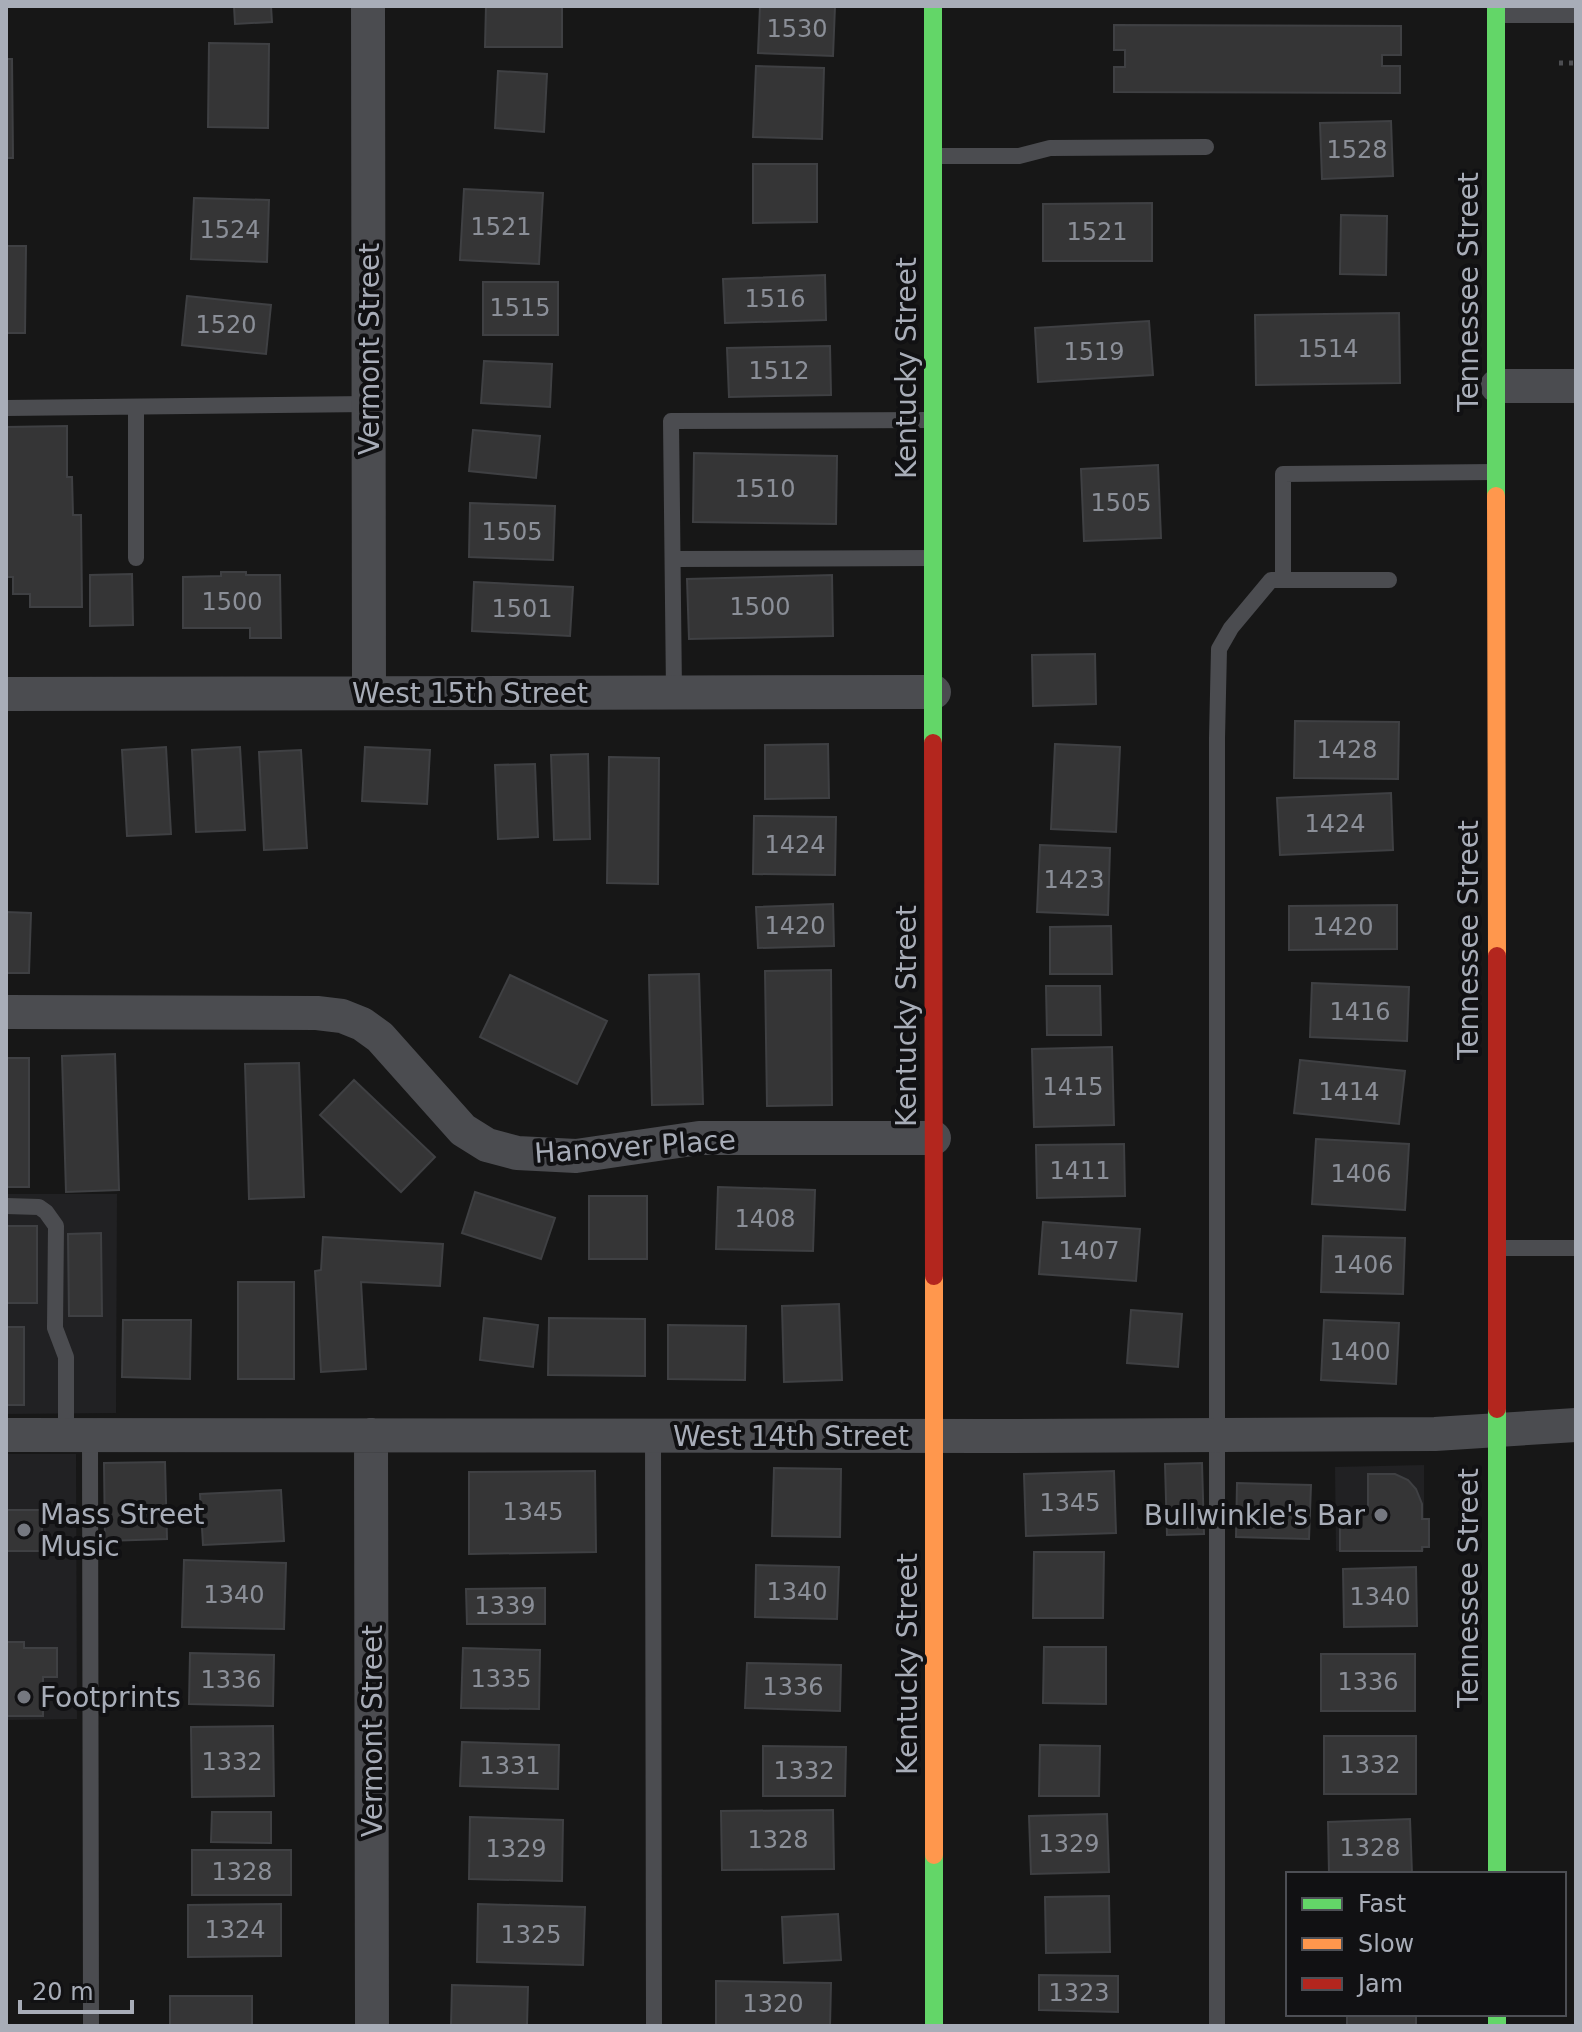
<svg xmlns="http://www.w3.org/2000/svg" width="1582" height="2032" viewBox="0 0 1582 2032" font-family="'DejaVu Sans',sans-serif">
<rect width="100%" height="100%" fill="#171717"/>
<!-- built -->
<path fill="#212123" d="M6,1194H117L116,1413L6,1414Z
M6,1454H76L77,1719L6,1720Z
M1424,1465V1551H1336L1335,1467Z"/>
<!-- building -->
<path fill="#353536" stroke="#3f4043" stroke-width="2" d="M234,6H271L272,22L235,24Z
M486,6H562V47H485Z
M760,6H835L833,56L758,53Z
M1114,25L1401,26V55H1382V66H1400V93L1114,92V67H1125V50H1114Z
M209,43L269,44L268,128L208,127Z
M6,59H12L13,158H6Z
M756,66L824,68L822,139L753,137Z
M498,71L547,74L544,132L495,128Z
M1391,121L1393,176L1322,179L1320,123Z
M753,164H817V222L753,223Z
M464,189L543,193L539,264L460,260Z
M194,198L269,200L267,262L191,259Z
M1152,203V261H1043V204Z
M1341,215L1387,216L1386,275L1340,274Z
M6,246H26L25,333H6Z
M825,275L826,320L725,323L723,279Z
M483,282H558V335H483Z
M187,296L271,305L266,354L182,345Z
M1399,313L1400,383L1256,385L1255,315Z
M1149,321L1153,375L1038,382L1035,328Z
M830,346L831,395L729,397L727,348Z
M484,361L552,364L550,407L481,403Z
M67,426V477H72L73,515H81L82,607H30V594H13V577H6V427Z
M473,430L540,436L536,478L469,471Z
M694,453L837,456L836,524L693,522Z
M1158,465L1161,538L1084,541L1081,469Z
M470,503L555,506L553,560L469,557Z
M221,572H246V575H280L281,638H250V628H183V577L221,576Z
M132,574L133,625L90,626V575Z
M832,575L833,636L689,639L687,579Z
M474,582L573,587L570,636L472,631Z
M1095,654L1096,704L1033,706L1032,655Z
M1295,721L1399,722L1398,779L1294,778Z
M828,744L829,798L765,799V745Z
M1055,744L1120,747L1116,832L1051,829Z
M166,747L171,834L127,836L122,750Z
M240,747L245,830L196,832L192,750Z
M365,747L430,750L427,804L362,801Z
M301,750L307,848L264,850L259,752Z
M588,754L590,839L554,840L551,755Z
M609,757L659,758L658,884L607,883Z
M535,764L538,837L498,839L495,765Z
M1391,793L1393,850L1280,855L1277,798Z
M754,816L836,817L835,875L753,874Z
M1040,845L1110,848L1108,915L1037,912Z
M833,904L834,946L758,948L756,907Z
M1397,905V949L1289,950V906Z
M6,912L31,913L29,973H6Z
M1111,926L1112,974H1050V927Z
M831,970L832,1105L767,1106L765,971Z
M699,974L703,1104L652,1105L649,975Z
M510,975L607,1021L577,1084L480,1037Z
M1312,983L1409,987L1407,1041L1310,1037Z
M1046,986H1100L1101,1035H1047Z
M1112,1047L1114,1125L1034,1127L1032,1049Z
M115,1054L119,1190L66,1192L62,1056Z
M6,1058H29V1187H6Z
M1300,1060L1405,1071L1399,1124L1294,1113Z
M299,1063L304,1197L249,1199L245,1064Z
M354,1080L435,1157L401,1192L320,1115Z
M1316,1139L1409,1144L1405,1210L1312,1204Z
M1124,1144L1125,1196L1037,1198L1036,1145Z
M718,1187L815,1190L813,1251L716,1249Z
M475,1192L555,1218L541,1259L462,1233Z
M589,1196H647V1259H589Z
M1043,1222L1140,1229L1136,1281L1039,1274Z
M6,1226H37V1303H6Z
M101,1233L102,1316H69L68,1234Z
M1323,1236L1405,1238L1403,1294L1321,1292Z
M323,1237L443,1244L440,1286L361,1282L366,1369L321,1372L315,1271L321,1270Z
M238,1282H294V1379H238Z
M839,1304L842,1380L784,1382L782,1306Z
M1131,1310L1182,1314L1178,1367L1127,1363Z
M484,1318L538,1325L533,1367L480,1360Z
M549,1318L645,1319V1376L548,1375Z
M123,1320H191L190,1379L122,1377Z
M1324,1320L1399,1323L1396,1384L1321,1380Z
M668,1325L746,1326L745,1380L668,1379Z
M6,1327H24V1405H6Z
M165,1462L167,1539L105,1541L104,1463Z
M1202,1463L1204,1534L1167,1535L1165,1464Z
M774,1468L841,1469L840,1537L772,1536Z
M595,1471L596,1552L469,1554V1472Z
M1114,1471L1116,1533L1026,1536L1024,1474Z
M1368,1474H1395L1408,1480L1416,1489L1422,1504V1519H1429V1547H1422V1551H1340V1511H1368Z
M1237,1483L1311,1485L1309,1539L1236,1537Z
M281,1490L284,1541L203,1545L200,1494Z
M6,1510H42V1551H6Z
M1034,1552H1104L1103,1618H1033Z
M184,1560L286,1563L284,1629L182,1627Z
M756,1565L839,1567L837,1619L755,1617Z
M1416,1567L1417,1626L1344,1627L1343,1569Z
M545,1588V1624H467L466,1589Z
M6,1642H24V1648H57V1677H43V1716H6Z
M1044,1647H1106V1704L1043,1703Z
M463,1648L540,1650L539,1709L461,1708Z
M190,1653L274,1655L273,1706L189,1704Z
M1321,1654H1415V1711H1321Z
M747,1663L841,1665L840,1711L745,1708Z
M273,1726L274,1796L192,1797L191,1727Z
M1324,1736H1416V1794H1324Z
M462,1742L559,1745L558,1789L460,1786Z
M1040,1745L1100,1746L1099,1796H1039Z
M763,1746L846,1747L845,1796H763Z
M833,1810L834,1869L722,1870L721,1811Z
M212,1812H271V1843L211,1842Z
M1107,1814L1109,1872L1031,1874L1029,1816Z
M470,1817L563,1820L562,1881L469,1879Z
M1410,1819L1412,1874H1329L1328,1822Z
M192,1850H291V1895H192Z
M1109,1896L1110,1952L1046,1953L1045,1897Z
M281,1904V1956L188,1957V1905Z
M478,1904L585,1907L583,1965L477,1962Z
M838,1914L841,1960L784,1963L782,1917Z
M1039,1975L1118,1976V2012L1039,2010Z
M716,1981L831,1983L830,2026H716Z
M452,1985L528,1987L527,2026H451Z
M170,1996H252V2026H170Z
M1347,2014H1416V2025H1347Z"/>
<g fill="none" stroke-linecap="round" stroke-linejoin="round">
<!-- path -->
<path stroke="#4d4e52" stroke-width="5" stroke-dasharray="4 6" stroke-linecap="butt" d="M1559,63H1576"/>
<!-- lane -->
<path stroke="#4b4c50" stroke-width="16" d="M1498,15H1576
M935,156H1019L1050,148L1206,147
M6,408L369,404
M136,558V407
M673,559L932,558
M1283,580V474L1494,472
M674,692L671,421L930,420
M6,1206L39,1207L46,1212L56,1226L55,1328L66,1357V1435
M1498,1248H1576
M90,1435L91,2026
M653,1436L654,2026
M1217,2026V738L1219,649L1231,628L1271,580H1389"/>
<!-- street -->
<path stroke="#4b4c50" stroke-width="34" d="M368,6L369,693
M1497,386H1576
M6,694L934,692
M6,1012L317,1013L342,1016L362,1024L380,1037L463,1130L487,1145L517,1153L576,1156L699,1138H934
M6,1435L997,1436L1435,1434L1576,1425
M371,1435L372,2026"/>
<!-- fast -->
<path stroke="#63d668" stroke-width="18" d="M933,6V743
M1496,6V496
M1497,1409V1874
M934,1855V2026
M1497,2014V2026"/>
<!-- slow -->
<path stroke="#ff974d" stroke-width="18" d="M1496,496L1497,956
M934,1276V1855"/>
<!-- jam -->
<path stroke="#b3261e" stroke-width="18" d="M933,743L934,1276
M1497,956V1409"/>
</g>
<!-- markers -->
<g fill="#757880" stroke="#111113" stroke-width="3">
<circle cx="1381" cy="1515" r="8"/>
<circle cx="24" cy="1530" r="8"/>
<circle cx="24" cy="1697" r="8"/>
</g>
<g text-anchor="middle" stroke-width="8" stroke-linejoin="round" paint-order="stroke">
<!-- number labels -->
<g font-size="24" fill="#8b8f98">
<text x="797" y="37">1530</text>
<text x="1357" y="158">1528</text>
<text x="501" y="235">1521</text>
<text x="230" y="238">1524</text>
<text x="1097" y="240">1521</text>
<text x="775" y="307">1516</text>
<text x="520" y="316">1515</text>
<text x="226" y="333">1520</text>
<text x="1328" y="357">1514</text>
<text x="1094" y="360">1519</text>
<text x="779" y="379">1512</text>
<text x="765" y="497">1510</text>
<text x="1121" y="511">1505</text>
<text x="512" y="540">1505</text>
<text x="232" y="610">1500</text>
<text x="760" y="615">1500</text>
<text x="522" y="617">1501</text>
<text x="1347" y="758">1428</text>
<text x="1335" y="832">1424</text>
<text x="795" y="853">1424</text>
<text x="1074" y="888">1423</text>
<text x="795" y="934">1420</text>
<text x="1343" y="935">1420</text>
<text x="1360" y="1020">1416</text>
<text x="1073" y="1095">1415</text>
<text x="1349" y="1100">1414</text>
<text x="1080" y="1179">1411</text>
<text x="1361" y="1182">1406</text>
<text x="765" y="1227">1408</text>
<text x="1089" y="1259">1407</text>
<text x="1363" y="1273">1406</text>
<text x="1360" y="1360">1400</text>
<text x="1070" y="1511">1345</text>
<text x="533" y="1520">1345</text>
<text x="797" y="1600">1340</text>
<text x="234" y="1603">1340</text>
<text x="1380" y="1605">1340</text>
<text x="505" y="1614">1339</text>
<text x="501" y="1687">1335</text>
<text x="231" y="1688">1336</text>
<text x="1368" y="1690">1336</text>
<text x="793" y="1695">1336</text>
<text x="232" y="1770">1332</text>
<text x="1370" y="1773">1332</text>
<text x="510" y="1774">1331</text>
<text x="804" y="1779">1332</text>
<text x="778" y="1848">1328</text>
<text x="1069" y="1852">1329</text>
<text x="1370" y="1856">1328</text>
<text x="516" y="1857">1329</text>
<text x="242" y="1880">1328</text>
<text x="235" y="1938">1324</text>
<text x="531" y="1943">1325</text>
<text x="1079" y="2001">1323</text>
<text x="773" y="2012">1320</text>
</g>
<!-- street labels -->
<g font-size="28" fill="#a8adb8" stroke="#111113">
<text transform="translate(1468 292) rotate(-90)" y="10">Tennessee Street</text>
<text transform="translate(369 349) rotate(-90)" y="10">Vermont Street</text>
<text transform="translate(906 368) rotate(-90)" y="10">Kentucky Street</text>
<text x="470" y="703">West 15th Street</text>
<text transform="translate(1468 940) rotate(-90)" y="10">Tennessee Street</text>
<text transform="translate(906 1016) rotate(-90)" y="10">Kentucky Street</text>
<text transform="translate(635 1146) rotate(-4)" y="10">Hanover Place</text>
<text x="791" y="1446">West 14th Street</text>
<text transform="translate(1468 1588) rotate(-90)" y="10">Tennessee Street</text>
<text transform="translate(907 1664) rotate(-90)" y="10">Kentucky Street</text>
<text transform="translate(372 1731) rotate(-90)" y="10">Vermont Street</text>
</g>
<!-- poi labels -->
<g font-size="28" fill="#a8adb8" stroke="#111113" text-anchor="start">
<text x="40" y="1524">Mass Street<tspan x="40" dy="32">Music</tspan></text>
<text x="1365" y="1525" text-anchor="end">Bullwinkle's Bar</text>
<text x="40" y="1707">Footprints</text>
</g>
</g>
<!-- border -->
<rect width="1582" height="2032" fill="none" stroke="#a8adb8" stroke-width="16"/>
<!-- legend -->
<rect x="1286" y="1872" width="280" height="144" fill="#111113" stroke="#4d4f55" stroke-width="2"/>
<rect x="1302" y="1898" width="40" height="12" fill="#63d668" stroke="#4d4f55" stroke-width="2"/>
<text x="1358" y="1912" font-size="24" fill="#a8adb8">Fast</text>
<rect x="1302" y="1938" width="40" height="12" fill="#ff974d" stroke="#4d4f55" stroke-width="2"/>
<text x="1358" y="1952" font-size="24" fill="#a8adb8">Slow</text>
<rect x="1302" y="1978" width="40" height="12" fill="#b3261e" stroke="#4d4f55" stroke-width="2"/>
<text x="1358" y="1992" font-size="24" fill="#a8adb8">Jam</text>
<!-- scale -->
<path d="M20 2000v12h112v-12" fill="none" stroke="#a8adb8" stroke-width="4"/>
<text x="32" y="2000" font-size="24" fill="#a8adb8" stroke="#111113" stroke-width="6" paint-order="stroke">20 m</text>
</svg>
